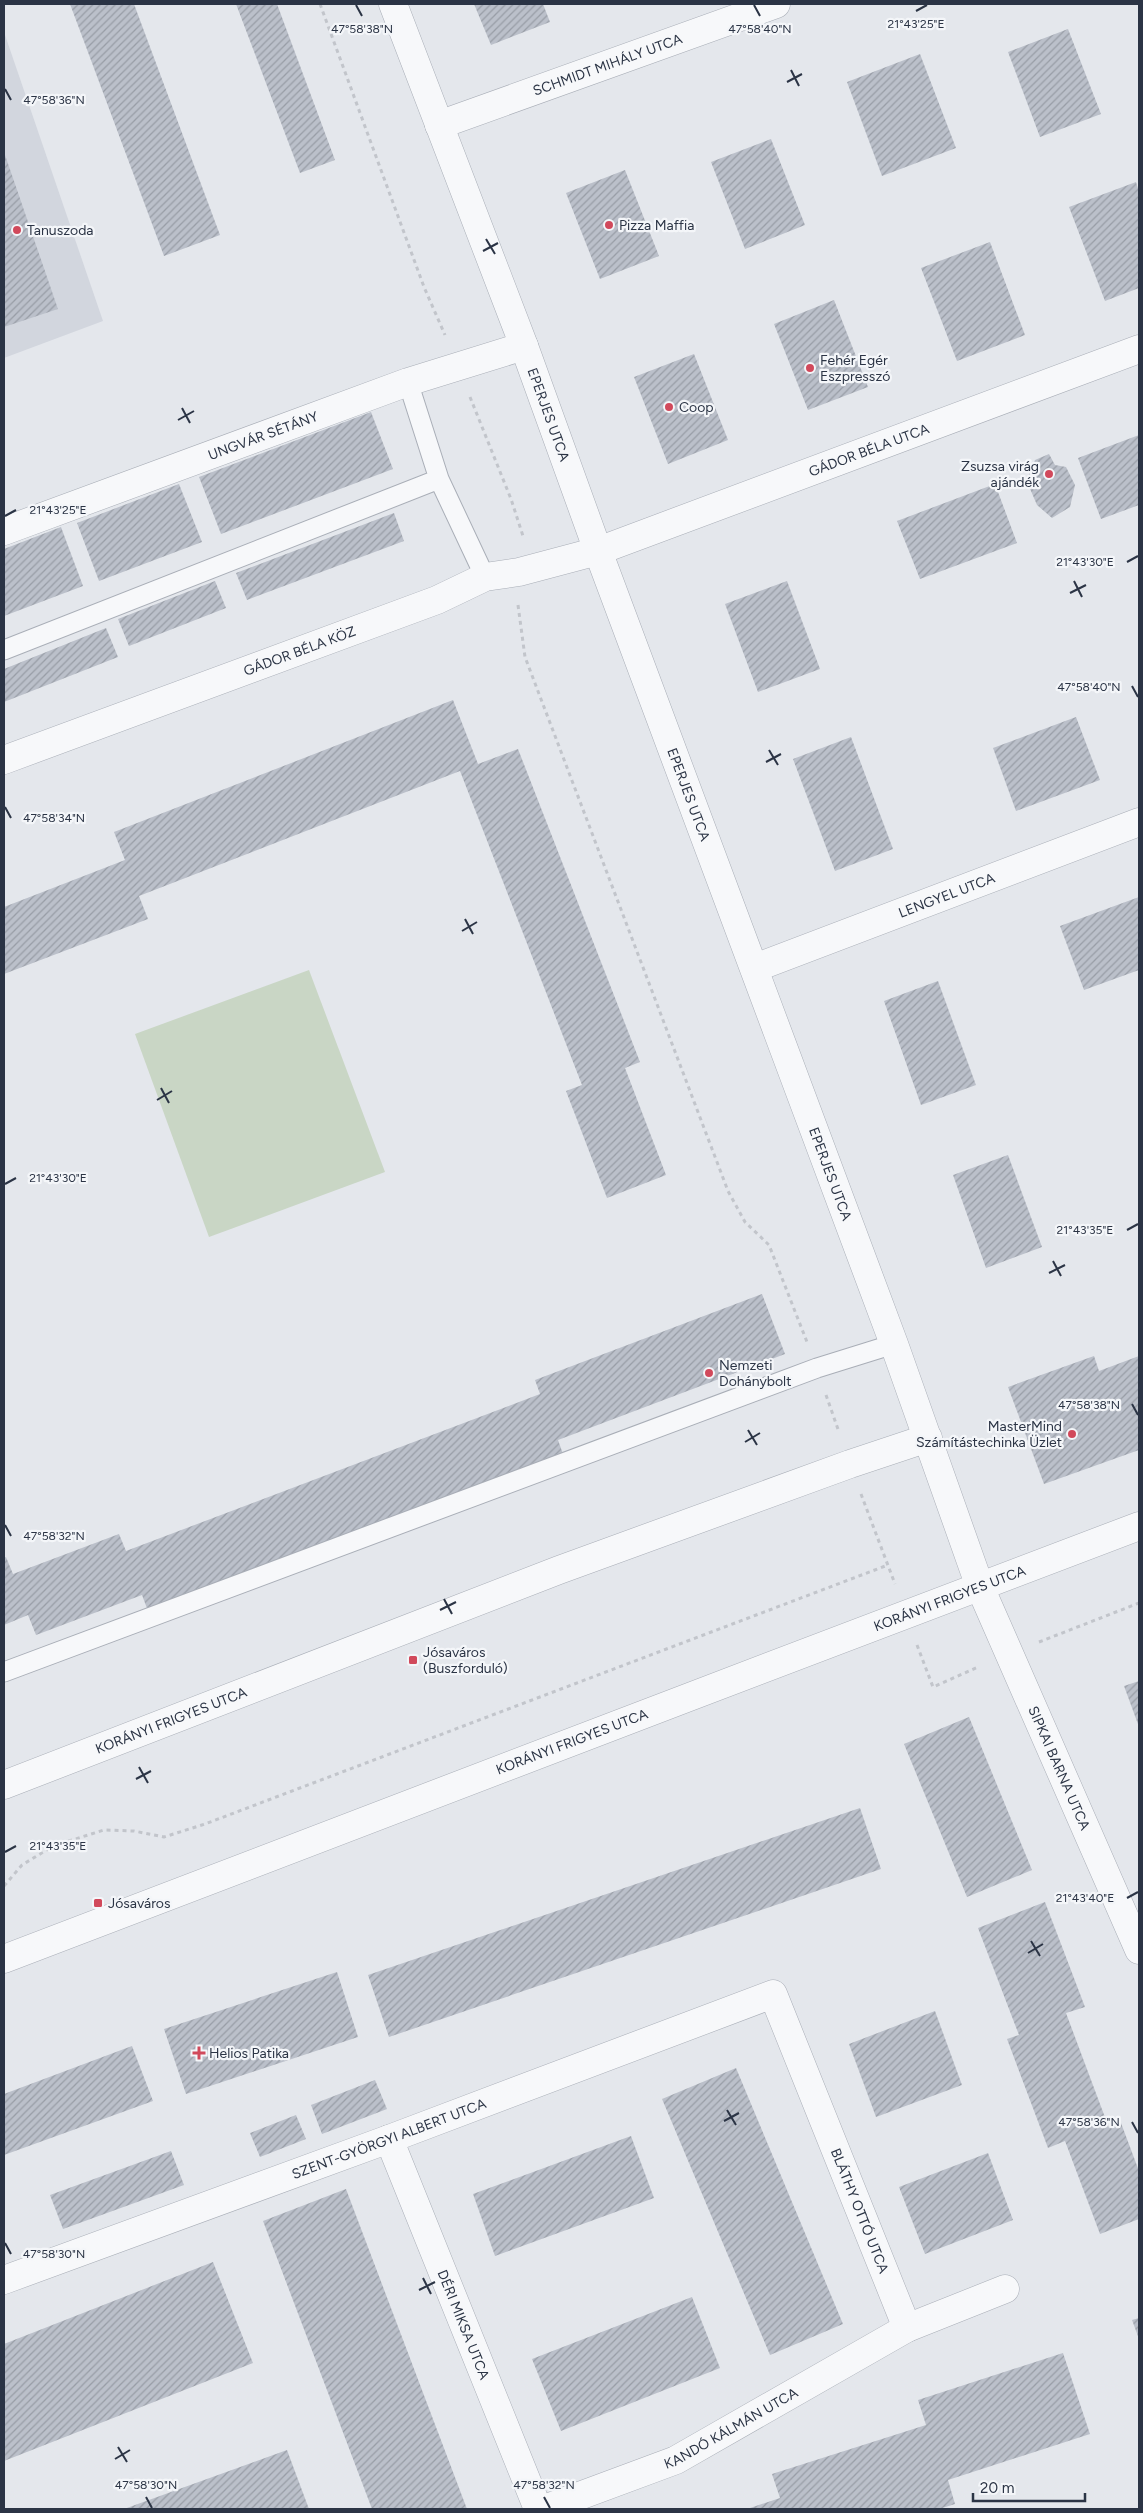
<svg xmlns="http://www.w3.org/2000/svg" width="1143" height="2513" viewBox="0 0 1143 2513" font-family="Figtree,sans-serif">
<defs>
<pattern id="building-hatch" width="6" height="6" patternUnits="userSpaceOnUse" patternTransform="scale(1.25)"><rect width="6" height="6" fill="#bbc0ca"/><path d="M-1 1l2-2M0 6l6-6M5 7l2-2" fill="none" stroke="#989da6"/></pattern>
</defs>
<rect width="100%" height="100%" fill="#e4e7ec"/>
<!-- built -->
<path fill="#d2d6de" d="M4,32L103,321L4,358Z"/>
<!-- pitch -->
<path fill="#c9d6c5" d="M309,970L385,1172L209,1237L135,1034Z"/>
<!-- building -->
<path fill="url(#building-hatch)" d="M70,4H134L220,235L164,256Z
M236,4H277L335,160L300,173Z
M474,4H543L550,22L491,45Z
M1068,29L1101,114L1040,137L1008,52Z
M920,54L956,148L882,176L847,82Z
M771,139L805,225L745,249L711,162Z
M4,152L58,309L4,327Z
M625,170L659,256L600,279L566,193Z
M1136,182L1139,192V288L1105,301L1069,207Z
M990,242L1025,335L957,361L921,268Z
M834,300L868,387L808,410L774,324Z
M694,354L728,440L668,464L634,377Z
M371,412L393,469L221,534L199,477Z
M1139,435V505L1101,519L1078,458Z
M1049,454L1055,465L1066,467L1075,485L1070,507L1052,518L1037,505L1028,484L1029,473L1035,460Z
M179,484L202,542L99,581L77,523Z
M995,484L1017,543L920,579L897,521Z
M394,513L404,541L247,600L236,573Z
M61,527L83,586L4,616V549Z
M215,581L226,608L129,646L118,619Z
M787,581L820,669L758,692L725,604Z
M106,628L118,657L4,702V669Z
M453,700L478,764L518,749L640,1062L625,1068L666,1175L607,1198L566,1091L582,1085L460,771L139,896L148,919L4,974V907L125,860L114,832Z
M1076,717L1100,780L1016,811L993,748Z
M851,737L893,849L835,871L793,759Z
M1139,897V970L1084,990L1060,926Z
M938,981L976,1085L921,1105L884,1001Z
M1008,1155L1042,1247L986,1268L953,1175Z
M762,1294L785,1354L558,1440L563,1454L148,1611L142,1595L36,1635L28,1615L4,1625V1558L6,1557L13,1574L119,1534L126,1551L540,1394L535,1380Z
M1094,1356L1099,1371L1139,1356V1450L1044,1484L1008,1387Z
M1139,1681V1727L1124,1686Z
M969,1717L1032,1870L967,1897L904,1744Z
M860,1808L881,1869L389,2037L368,1975Z
M1045,1902L1085,2007L1066,2013L1109,2128L1121,2123L1139,2171V2219L1100,2234L1065,2141L1048,2148L1007,2039L1019,2035L978,1928Z
M337,1972L358,2037L186,2094L164,2029Z
M935,2011L962,2085L876,2117L849,2044Z
M132,2046L153,2101L4,2155V2094Z
M736,2068L843,2324L770,2355L662,2099Z
M375,2080L387,2109L322,2134L311,2105Z
M296,2115L306,2139L260,2157L250,2133Z
M631,2136L654,2198L495,2256L473,2194Z
M171,2151L184,2185L63,2229L50,2195Z
M988,2153L1013,2220L925,2254L899,2187Z
M346,2189L467,2509H372L263,2221Z
M213,2262L253,2363L4,2461V2344Z
M692,2297L720,2368L561,2431L532,2359Z
M1139,2318V2339L1132,2320Z
M1063,2353L1090,2434L948,2480L955,2504L939,2509H747L780,2498L772,2474L926,2425L918,2400Z
M287,2450L309,2509H124Z"/>
<g fill="none" stroke-linecap="round" stroke-linejoin="round">
<!-- service casing -->
<g stroke="#a9aeb7" stroke-width="21">
<path id="service" d="M408,382L439,479L485,577
M4,650L439,479
M4,1672L817,1368L894,1344"/>
</g>
<!-- minor casing -->
<g stroke="#a9aeb7" stroke-width="29">
<g id="minor">
<path id="s1" d="M393,4L524,346L598,551L894,1344L980,1587L1139,1950"/>
<path id="s2" d="M439,125L776,4"/>
<path id="s3" d="M4,531L408,382L524,346"/>
<path id="s4" d="M4,760L437,600L485,577L519,572L598,551L1139,349"/>
<path id="s5" d="M755,968L1139,822"/>
<path id="s6" d="M4,1785L559,1570L850,1464L928,1438"/>
<path id="s7" d="M389,2139L538,2509"/>
<path id="s8" d="M4,2280L389,2139L773,1994L907,2328"/>
<path id="s9" d="M544,2509L676,2460L907,2328L1005,2289"/>
</g>
</g>
<!-- tertiary casing -->
<g stroke="#a9aeb7" stroke-width="29">
<g id="tertiary">
<path id="s10" d="M4,1959C381,1812 761,1671 1139,1526"/>
</g>
</g>
<!-- path -->
<path stroke="#c2c5cb" stroke-width="3" stroke-dasharray="4 4" stroke-linecap="butt" d="M320,4L424,287L445,335
M470,397L511,499L523,536
M518,605L525,657L728,1191L745,1222L769,1245L807,1342
M826,1395L839,1432
M861,1494L895,1584
M1039,1642L1139,1603
M917,1645L933,1687L978,1667
M4,1886L22,1865L53,1846L104,1830L134,1831L164,1837L205,1824L888,1565"/>
<!-- service -->
<use href="#service" stroke="#f7f8fa" stroke-width="19"/>
<!-- minor -->
<use href="#minor" stroke="#f7f8fa" stroke-width="28"/>
<!-- tertiary -->
<use href="#tertiary" stroke="#f7f8fa" stroke-width="28"/>
</g>
<!-- ticks -->
<path fill="none" stroke="#2b3445" stroke-width="2" d="M356,5L362,16M754,5L760,16M916,11L927,5M791,70L799,86M787,82L802,74M5,89L11,100M486,239L495,254M483,251L498,243M182,408L190,423M178,420L194,411M5,516L16,510M1127,562L1138,556M1074,581L1082,597M1070,593L1086,585M1132,686L1138,697M769,750L778,765M766,762L781,754M5,807L11,818M465,919L473,934M462,931L477,922M161,1088L169,1103M157,1100L172,1091M5,1184L16,1178M1127,1230L1138,1224M1053,1261L1061,1276M1049,1273L1065,1265M1132,1404L1138,1415M748,1430L757,1445M745,1442L760,1433M5,1525L11,1536M444,1599L452,1614M440,1610L456,1602M139,1767L148,1783M136,1779L151,1771M5,1852L16,1846M1127,1898L1138,1892M1031,1941L1040,1956M1028,1953L1043,1944M727,2110L736,2125M724,2121L739,2113M1132,2122L1138,2133M5,2243L11,2254M423,2278L431,2294M419,2290L435,2282M118,2447L127,2462M115,2459L130,2450M146,2497L152,2508M544,2497L550,2508"/>
<!-- markers -->
<g fill="#d1495b" stroke="#f4f6f9" stroke-width="2">
<circle cx="609" cy="225" r="5"/>
<circle cx="17" cy="230" r="5"/>
<circle cx="810" cy="368" r="5"/>
<circle cx="669" cy="407" r="5"/>
<circle cx="1049" cy="474" r="5"/>
<circle cx="709" cy="1373" r="5"/>
<circle cx="1072" cy="1434" r="5"/>
<rect x="408" y="1655" width="10" height="10" rx="2.5"/>
<rect x="93" y="1898" width="10" height="10" rx="2.5"/>
<path d="M196.5 2045.5h5v5h5v5h-5v5h-5v-5h-5v-5h5z"/>
</g>
<g text-anchor="middle" stroke-width="4.5" stroke-linejoin="round" paint-order="stroke">
<!-- street labels -->
<g font-size="14" fill="#2b3445" stroke="#f4f6f9">
<text dy="5" stroke="none"><textPath href="#s2" startOffset="179">SCHMIDT MIHÁLY UTCA</textPath></text>
<text dy="5" stroke="none"><textPath href="#s1" startOffset="439">EPERJES UTCA</textPath></text>
<text dy="5" stroke="none"><textPath href="#s3" startOffset="276">UNGVÁR SÉTÁNY</textPath></text>
<text dy="5" stroke="none"><textPath href="#s4" startOffset="920">GÁDOR BÉLA UTCA</textPath></text>
<text dy="5" stroke="none"><textPath href="#s4" startOffset="315">GÁDOR BÉLA KÖZ</textPath></text>
<text dy="5" stroke="none"><textPath href="#s1" startOffset="844">EPERJES UTCA</textPath></text>
<text dy="5" stroke="none"><textPath href="#s5" startOffset="205">LENGYEL UTCA</textPath></text>
<text dy="5" stroke="none"><textPath href="#s1" startOffset="1249">EPERJES UTCA</textPath></text>
<text dy="5" stroke="none"><textPath href="#s10" startOffset="1012">KORÁNYI FRIGYES UTCA</textPath></text>
<text dy="5" stroke="none"><textPath href="#s6" startOffset="179">KORÁNYI FRIGYES UTCA</textPath></text>
<text dy="5" stroke="none"><textPath href="#s10" startOffset="608">KORÁNYI FRIGYES UTCA</textPath></text>
<text dy="5" stroke="none"><textPath href="#s1" startOffset="1886">SIPKAI BARNA UTCA</textPath></text>
<text dy="5" stroke="none"><textPath href="#s8" startOffset="410">SZENT-GYÖRGYI ALBERT UTCA</textPath></text>
<text dy="5" stroke="none"><textPath href="#s8" startOffset="1054">BLÁTHY OTTÓ UTCA</textPath></text>
<text dy="5" stroke="none"><textPath href="#s7" startOffset="200">DÉRI MIKSA UTCA</textPath></text>
<text dy="5" stroke="none"><textPath href="#s9" startOffset="204">KANDÓ KÁLMÁN UTCA</textPath></text>
</g>
<!-- poi labels -->
<g font-size="14" fill="#2b3445" stroke="#f4f6f9" text-anchor="start">
<text x="619" y="230">Pizza Maffia</text>
<text x="27" y="235">Tanuszoda</text>
<text x="820" y="365">Fehér Egér<tspan x="820" dy="16">Eszpresszó</tspan></text>
<text x="679" y="412">Coop</text>
<text x="1039" y="471" text-anchor="end">Zsuzsa virág<tspan x="1039" dy="16">ajándék</tspan></text>
<text x="719" y="1370">Nemzeti<tspan x="719" dy="16">Dohánybolt</tspan></text>
<text x="1062" y="1431" text-anchor="end">MasterMind<tspan x="1062" dy="16">Számítástechinka Üzlet</tspan></text>
<text x="423" y="1657">Jósaváros<tspan x="423" dy="16">(Buszforduló)</tspan></text>
<text x="108" y="1908">Jósaváros</text>
<text x="209" y="2058">Helios Patika</text>
</g>
</g>
<g font-size="12" text-anchor="middle" fill="#2b3445" stroke="#f4f6f9" stroke-width="4.5" stroke-linejoin="round" paint-order="stroke">
<text x="916" y="28">21°43'25"E</text>
<text x="362" y="33">47°58'38"N</text>
<text x="760" y="33">47°58'40"N</text>
<text x="54" y="104">47°58'36"N</text>
<text x="58" y="514">21°43'25"E</text>
<text x="1085" y="566">21°43'30"E</text>
<text x="1089" y="691">47°58'40"N</text>
<text x="54" y="822">47°58'34"N</text>
<text x="58" y="1182">21°43'30"E</text>
<text x="1085" y="1234">21°43'35"E</text>
<text x="1089" y="1409">47°58'38"N</text>
<text x="54" y="1540">47°58'32"N</text>
<text x="58" y="1850">21°43'35"E</text>
<text x="1085" y="1902">21°43'40"E</text>
<text x="1089" y="2126">47°58'36"N</text>
<text x="54" y="2258">47°58'30"N</text>
<text x="146" y="2489">47°58'30"N</text>
<text x="544" y="2489">47°58'32"N</text>
</g>
<!-- border -->
<rect width="1143" height="2513" fill="none" stroke="#2b3445" stroke-width="10"/>
<!-- scale -->
<path d="M973 2493v8h112v-8" fill="none" stroke="#2b3445" stroke-width="2.5"/>
<text x="980" y="2493" font-size="15" fill="#2b3445" stroke="#f4f6f9" stroke-width="4" paint-order="stroke">20 m</text>
</svg>
